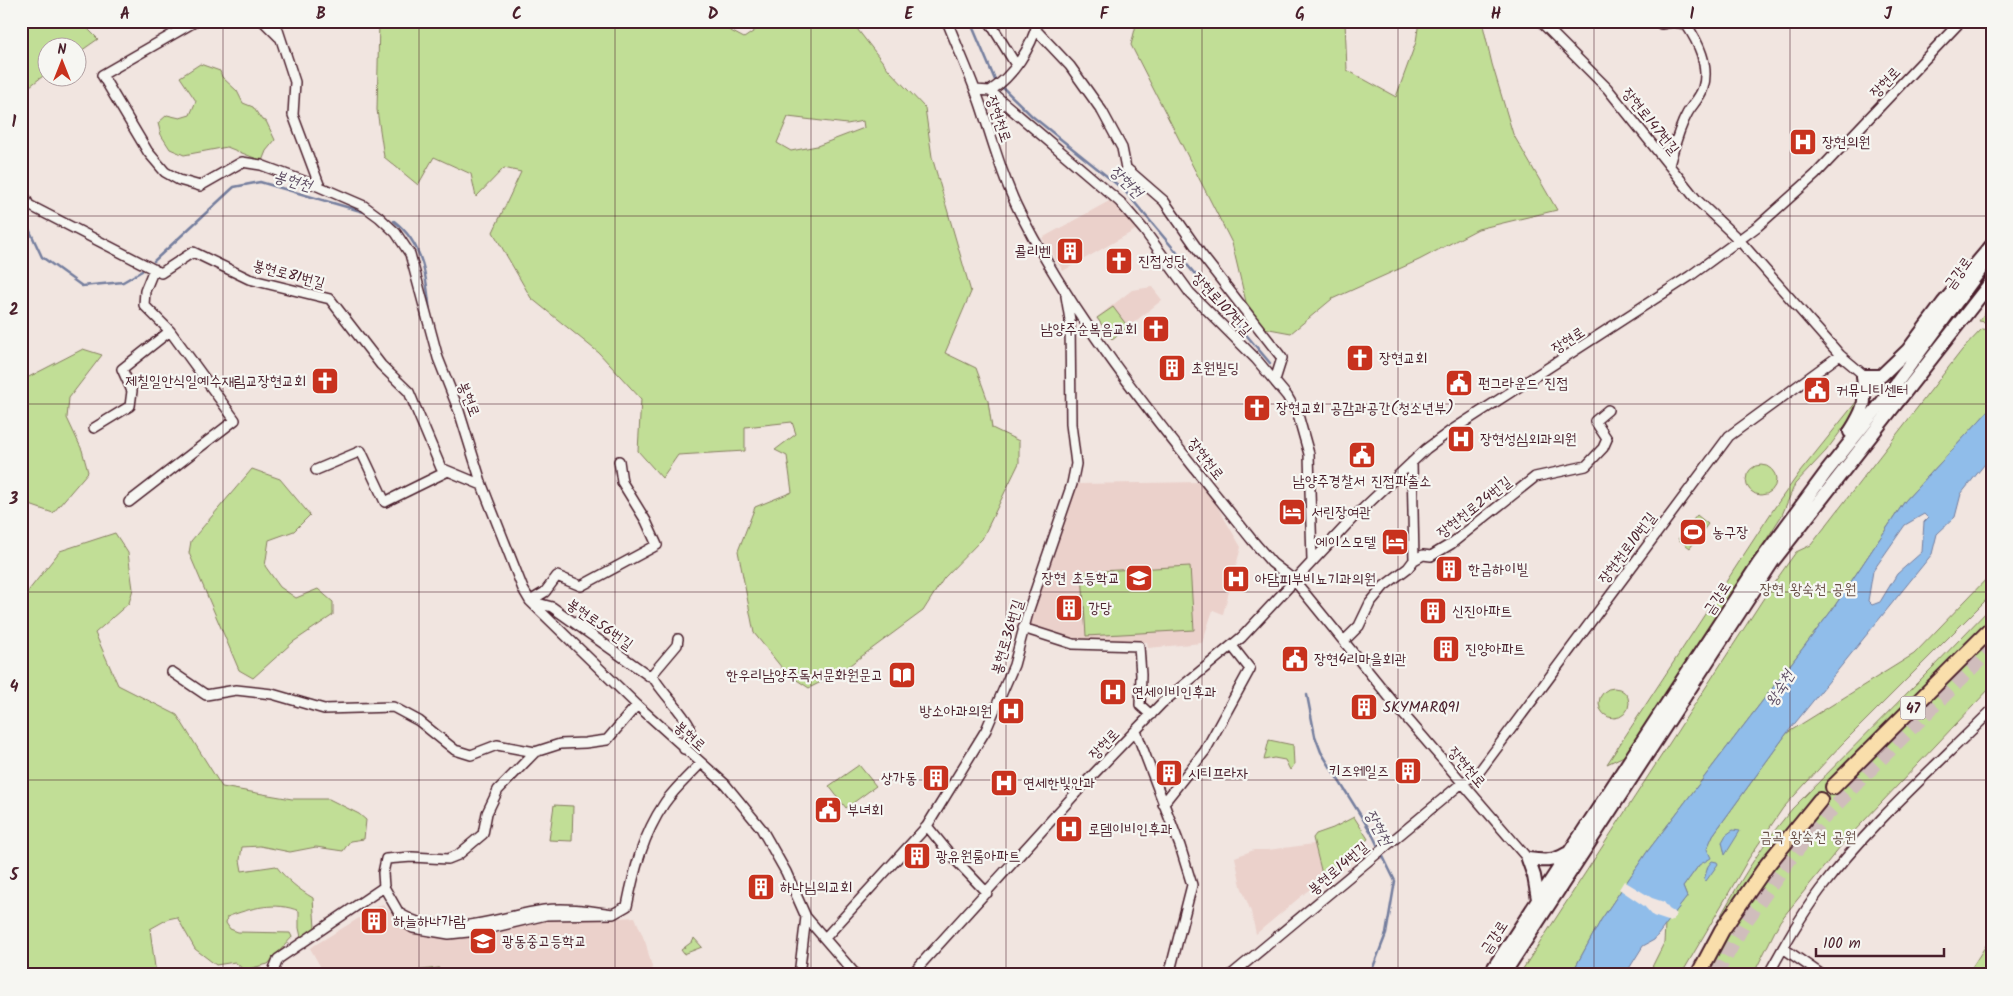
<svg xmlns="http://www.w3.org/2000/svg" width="2013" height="996" viewBox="0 0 2013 996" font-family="Kalam,'Poor Story',sans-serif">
<rect width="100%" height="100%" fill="#f1e5e0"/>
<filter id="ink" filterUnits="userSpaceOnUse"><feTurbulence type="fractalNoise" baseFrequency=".02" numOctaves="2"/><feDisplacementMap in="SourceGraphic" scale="10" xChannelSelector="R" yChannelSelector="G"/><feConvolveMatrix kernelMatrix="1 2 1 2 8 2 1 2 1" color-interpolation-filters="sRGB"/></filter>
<g filter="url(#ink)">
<!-- built -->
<path fill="#ebd1cb" d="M1111,200L1127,213L1139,228L1063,271L1042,238Z
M1152,287L1162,300L1112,340L1096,318L1132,290Z
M1203,482L1241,547L1223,614L1213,610L1202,643L1148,648L1147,642L1072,641L1035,630L1029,621L1078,484Z
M1314,844L1323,878L1256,934L1251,912L1241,886L1235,857L1254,850H1268Z
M382,904L412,931L457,939L545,918L607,917L619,918L635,917L646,944L654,975H325L310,948Z"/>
<!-- green -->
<path fill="#c1de96" stroke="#867e60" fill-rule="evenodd" d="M21,21H80L98,39L78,53V48H48L47,73L30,86L21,42Z
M379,21H441V24L447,21H712L744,38L769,21H851L889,70L925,108L932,157L971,292L945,353L976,368L988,401L992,428L1019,441V463L982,539L944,578L923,611L839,673L809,688L786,673L754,633L738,551L755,507L792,492L787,456L775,450L796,434L792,422L745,427V451L678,455L662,478L638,451L641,399L599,353L531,298L493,232L521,172L504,168L476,197L471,174L434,157L418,185L384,157L377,110ZM788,117L847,124L863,121L864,128L817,146L791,151L777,143Z
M1137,21H1345L1347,70L1396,97L1416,42L1419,21H1482L1492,64L1513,134L1557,210L1478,229L1419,260L1332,299L1291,333L1264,328L1246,302L1232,243L1131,45Z
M200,64L220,71L222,77L237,91L243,103L253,107L262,120L266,121L275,140L266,151L262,161L227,147L184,155L170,149L161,135L158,123L167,115L180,118L190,115L196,101L180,77Z
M1992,303V323L1979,321Z
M1113,307L1128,327L1112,339L1097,318Z
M1982,329L1992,330V407L1905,501L1832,610L1647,852L1601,920L1571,975H1519L1769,590L1796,552L1811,545L1962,350Z
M83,349L102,355L69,398L67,418L82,450L88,472L53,513L21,502V381Z
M1857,401H1859L1858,408L1826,451L1795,484L1782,515L1744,575L1624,756L1607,764L1775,507L1800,472Z
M1746 480a15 15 0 1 1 30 0a15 15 0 1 1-30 0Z
M252,469L280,479L310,515L294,531L269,540L265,566L280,587L296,598L318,589L333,602V615L293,642L253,678L239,670L189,553L191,541Z
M1697,515L1708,524L1690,548L1678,539Z
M115,533L128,553L133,589L129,603L95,633L118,685L177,715L222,787L292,799H329L359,814L366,820L364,839L350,841L343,851L316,847L290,852L260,846L242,847L240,860L242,871L276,866C287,880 298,889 313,898L315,928L301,937L299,928V911C276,901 250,908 227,917L226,923L230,929L238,932L290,933L292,937L268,964L244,970L235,962L216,965L195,949L177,917L168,919L150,929L156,975H21V600L60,551Z
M1190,566L1194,630L1086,636L1082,572Z
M1992,573V594L1841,745L1783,808L1749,858L1681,975H1648L1664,943L1665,925L1687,897L1683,887L1699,865L1713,835L1787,733L1914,654Z
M1992,606V686L1844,842L1780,921L1753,975H1689C1719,918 1750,858 1792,809L1931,669Z
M1599 703a15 15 0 1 1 30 0a15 15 0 1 1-30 0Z
M1269,740L1293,745L1294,765L1290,770L1285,760L1274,758L1264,760Z
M859,765L876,786L846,808L829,786Z
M554,805L573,806L572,841L549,840Z
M1354,817L1368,839L1323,878L1313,838L1316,834L1333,828Z
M1992,936V965L1985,975H1967Z
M694,938L702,947L684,954L681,950L693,941Z
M439,968L436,975H402L404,972Z"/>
<!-- water -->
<path fill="#90bdea" stroke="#747e9e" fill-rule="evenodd" d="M1992,407V455L1961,494L1955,517L1937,534L1932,554L1787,733L1713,835L1707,849L1711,858L1699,865L1683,887L1687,897L1654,940L1643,946L1625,975H1571L1601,920L1647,852L1832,610L1905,501ZM1924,514L1928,518L1924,522L1922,552L1897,574L1880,602L1872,605L1868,601L1873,571L1905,525Z
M1733,830L1740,831L1725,855L1722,842L1726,835Z
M1712,861L1717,862L1718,864L1706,881L1704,880L1708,866Z"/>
<!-- pier -->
<path fill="#f1e5e0" d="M1624,881L1652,898L1664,902L1669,909L1677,914L1671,922L1653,916L1644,906L1619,889Z"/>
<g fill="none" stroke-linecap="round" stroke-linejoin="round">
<!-- stream -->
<path stroke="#747e9e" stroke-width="2.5" d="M970,21L995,80L1032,116L1124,190L1270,363
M21,212L42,257L82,286L123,282L142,271
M394,221C424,244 427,279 430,314
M154,261L234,187L260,182L364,212
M1307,695L1315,736L1321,752L1371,832L1395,881L1386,934L1370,975"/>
<!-- trunk-tunnel -->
<path stroke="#d0bdbc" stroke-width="14" stroke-dasharray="14 7" stroke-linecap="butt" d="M1716,975L1744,924L1790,859L1820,822L1861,779L1992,648"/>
<!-- minor casing -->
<g stroke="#4a1f2b" stroke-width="12">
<path id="minor" d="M196,21L102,75L148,152L165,172L179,180L200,186L242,162L261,165L320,187
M263,21L279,37
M275,21L295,82L293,115L320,187L364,206L379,217L396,233L410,254L438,358L459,411L482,485L523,589L530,601L637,705L725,784L761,828L786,872L806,917L856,975
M947,21C958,49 971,77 981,106C993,142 1003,179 1020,213C1081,332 1169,436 1252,540L1272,563L1294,580L1398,708L1528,859
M989,21L1016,65
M1540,21L1607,88L1696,199L1739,240L1840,355L1892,399
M1658,21L1661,24L1673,22L1686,24C1698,42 1710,65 1703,88C1700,98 1691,106 1687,114C1678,130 1674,148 1669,165
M1036,30L1070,66L1102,111L1122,148L1126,168L1164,201L1201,254L1282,358L1275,380
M975,90L990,91L1120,202L1144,230L1190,293L1256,359L1287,396L1298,415L1309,454L1312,561
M990,91C1013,76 1031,49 1038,21
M21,190L29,205
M21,201L161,273L193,252L249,279L330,299L381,365L409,392L441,468L482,485
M94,428L130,406L132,391L122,369L170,331L144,305L145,291L154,269
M1412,462L1414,560
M316,470L361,451L385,502L448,471
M129,502L235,420L170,331
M530,601L545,592L557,576L581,586L657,545L646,521L622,482L619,461
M530,601L552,607L655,680C666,697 681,710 690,727L684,749
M1023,628L1073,644L1139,646L1141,675L1140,705L1151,715
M1344,641L1359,626L1370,603L1384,586L1408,568L1414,560L1423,555L1431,556L1451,544L1535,477L1586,466L1603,448L1607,439L1595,421L1608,410
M172,672L206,695L236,690L272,694L324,709L393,707L419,721L455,750L471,755L497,745L535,752
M650,677L677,645L678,639
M1136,731L1180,846L1192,885L1169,975
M1163,804L1205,751L1250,669L1232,646
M927,826L949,853L987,893
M399,913C445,942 495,917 544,910C566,907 591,911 613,914L546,915L478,931L449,934L413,928L404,922L384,887L383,873L386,859L412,857L448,859L458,855L483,834L487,813L498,790L535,752L560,744L585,743L607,740L637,705
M613,914L627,906C634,871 643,835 664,804C674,789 689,776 701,763
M825,938L927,826L986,730L1014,665L1029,609L1072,484L1076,464L1071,424L1070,320L1066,296
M1783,948L1822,975
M274,969L278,959L384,887
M799,975L806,917
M911,975L1085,783L1162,703L1242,637L1353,518L1426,449L1449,432L1690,276L1758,226L1815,175L1961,21
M1231,975L1462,783L1479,772L1729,436L1840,355
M1768,975C1784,946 1800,917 1820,890C1870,824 1934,768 1992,710"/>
</g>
<!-- secondary casing -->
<g stroke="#4a1f2b" stroke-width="16">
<path id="secondary" d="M1850,432C1865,408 1866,404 1863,376H1881L1908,350L1943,303L1992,245
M1538,899L1534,876L1528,859C1543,861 1553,862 1566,854
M1489,975L1759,563L1827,471L1887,396L1992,254
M1503,975L1773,561L1992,281"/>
</g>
<!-- trunk casing -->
<g stroke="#4a1f2b" stroke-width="18">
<path id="trunk" d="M1833,787L1992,628
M1698,975L1722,930L1767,865L1820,800"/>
</g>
<!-- minor -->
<use href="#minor" stroke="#f6f6f2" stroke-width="9"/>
<!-- secondary -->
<use href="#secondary" stroke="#f6f6f2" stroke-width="12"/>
<!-- trunk -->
<use href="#trunk" stroke="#f9deab" stroke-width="14"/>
</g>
</g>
<!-- grid -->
<path fill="none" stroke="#4a1f2b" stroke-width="1" stroke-opacity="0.55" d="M223,21V975M419,21V975M615,21V975M811,21V975M1006,21V975M1202,21V975M1398,21V975M1594,21V975M1790,21V975M21,216H1992M21,404H1992M21,592H1992M21,780H1992"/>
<!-- icons -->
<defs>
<g id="hospital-square" transform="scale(1.4375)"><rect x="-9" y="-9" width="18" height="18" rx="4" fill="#c8321e" stroke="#f6f6f2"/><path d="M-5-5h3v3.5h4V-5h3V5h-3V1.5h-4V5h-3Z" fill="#fff"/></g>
<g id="building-square" transform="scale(1.4375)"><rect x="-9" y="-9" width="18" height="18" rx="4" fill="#c8321e" stroke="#f6f6f2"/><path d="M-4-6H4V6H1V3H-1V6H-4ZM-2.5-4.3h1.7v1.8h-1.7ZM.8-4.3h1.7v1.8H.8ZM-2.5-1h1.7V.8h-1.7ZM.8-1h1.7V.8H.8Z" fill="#fff"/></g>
<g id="church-square" transform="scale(1.4375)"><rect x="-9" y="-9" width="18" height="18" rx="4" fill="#c8321e" stroke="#f6f6f2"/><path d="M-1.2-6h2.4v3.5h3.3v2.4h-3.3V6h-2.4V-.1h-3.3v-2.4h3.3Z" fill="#fff"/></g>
<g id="civic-square" transform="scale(1.4375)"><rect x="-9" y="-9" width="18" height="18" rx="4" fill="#c8321e" stroke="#f6f6f2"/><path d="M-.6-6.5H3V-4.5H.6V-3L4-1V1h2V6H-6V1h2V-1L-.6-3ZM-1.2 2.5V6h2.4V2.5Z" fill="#fff"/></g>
<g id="hotel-square" transform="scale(1.4375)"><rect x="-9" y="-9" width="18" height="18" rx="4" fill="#c8321e" stroke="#f6f6f2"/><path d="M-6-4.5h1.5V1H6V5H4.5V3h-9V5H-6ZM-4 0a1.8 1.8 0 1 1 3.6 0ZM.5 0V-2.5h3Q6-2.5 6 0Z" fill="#fff"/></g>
<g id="stadium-square" transform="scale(1.4375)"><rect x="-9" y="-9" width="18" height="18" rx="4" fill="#c8321e" stroke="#f6f6f2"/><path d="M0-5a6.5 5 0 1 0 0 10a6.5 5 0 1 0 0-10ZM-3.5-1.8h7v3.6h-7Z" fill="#fff"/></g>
<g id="school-square" transform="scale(1.4375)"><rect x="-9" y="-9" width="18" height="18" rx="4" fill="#c8321e" stroke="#f6f6f2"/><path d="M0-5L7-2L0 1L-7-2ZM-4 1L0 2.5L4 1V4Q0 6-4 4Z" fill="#fff"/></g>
<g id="library-square" transform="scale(1.4375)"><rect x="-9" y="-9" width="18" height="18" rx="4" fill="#c8321e" stroke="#f6f6f2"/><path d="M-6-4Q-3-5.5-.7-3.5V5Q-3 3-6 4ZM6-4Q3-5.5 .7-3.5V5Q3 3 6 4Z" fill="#fff"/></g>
</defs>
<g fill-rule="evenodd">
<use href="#hospital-square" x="1803" y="142"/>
<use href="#building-square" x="1070" y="251"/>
<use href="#church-square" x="1119" y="261"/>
<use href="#church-square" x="1156" y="329"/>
<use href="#church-square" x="1360" y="358"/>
<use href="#building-square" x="1172" y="368"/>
<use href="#church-square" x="325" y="381"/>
<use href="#civic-square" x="1459" y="383"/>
<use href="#civic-square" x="1817" y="390"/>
<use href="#church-square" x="1257" y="408"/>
<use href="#hospital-square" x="1461" y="439"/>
<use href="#civic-square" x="1362" y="455"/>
<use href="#hotel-square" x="1292" y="512"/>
<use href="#stadium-square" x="1693" y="532"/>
<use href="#hotel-square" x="1395" y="542"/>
<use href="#building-square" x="1449" y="569"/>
<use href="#school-square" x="1139" y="578"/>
<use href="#hospital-square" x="1236" y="579"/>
<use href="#building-square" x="1069" y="608"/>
<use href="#building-square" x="1433" y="611"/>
<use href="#building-square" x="1446" y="649"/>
<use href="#civic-square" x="1295" y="659"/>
<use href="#library-square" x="902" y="675"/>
<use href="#hospital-square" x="1113" y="692"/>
<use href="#building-square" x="1364" y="707"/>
<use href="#hospital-square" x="1011" y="711"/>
<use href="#building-square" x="1408" y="771"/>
<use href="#building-square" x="1169" y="773"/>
<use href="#building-square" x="936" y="778"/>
<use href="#hospital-square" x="1004" y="783"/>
<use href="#civic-square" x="828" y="810"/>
<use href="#hospital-square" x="1069" y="829"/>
<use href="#building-square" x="917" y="856"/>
<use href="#building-square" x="761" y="887"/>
<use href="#building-square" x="374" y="921"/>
<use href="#school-square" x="483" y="941"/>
</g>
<g text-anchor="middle" stroke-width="4.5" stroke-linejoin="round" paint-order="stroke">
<!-- shield labels -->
<rect fill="#f6f6f2" stroke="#7e6067" stroke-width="1" x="1900.5" y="696.5" width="25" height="23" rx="4"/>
<g font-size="14" font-weight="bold" fill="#4a1f2b">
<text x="1913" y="713">47</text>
</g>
<!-- street labels -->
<g font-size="15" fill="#4a1f2b" stroke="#f6f6f2">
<text transform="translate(1885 82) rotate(-46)" y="5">장현로</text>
<text transform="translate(999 119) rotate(71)" y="5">장현천로</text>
<text transform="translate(1651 121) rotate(51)" y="5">장현로147번길</text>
<text transform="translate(1958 273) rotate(-54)" y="5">금강로</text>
<text transform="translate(289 274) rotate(15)" y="5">봉현로81번길</text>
<text transform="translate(1222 304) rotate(47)" y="5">장현로107번길</text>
<text transform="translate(1568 340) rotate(-33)" y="5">장현로</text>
<text transform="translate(469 399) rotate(69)" y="5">봉현로</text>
<text transform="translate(1206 459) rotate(52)" y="5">장현천로</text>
<text transform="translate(1474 507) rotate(-38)" y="5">장현천로24번길</text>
<text transform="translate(1627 548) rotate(-53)" y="5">장현천로10번길</text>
<text transform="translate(1717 598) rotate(-57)" y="5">금강로</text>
<text transform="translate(600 624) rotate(35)" y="5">봉현로56번길</text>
<text transform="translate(1007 637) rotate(-73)" y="5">봉현로36번길</text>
<text transform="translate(690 736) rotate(42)" y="5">봉현로</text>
<text transform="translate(1104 744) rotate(-46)" y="5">장현로</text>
<text transform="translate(1467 767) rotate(49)" y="5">장현천로</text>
<text transform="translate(1338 868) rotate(-40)" y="5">봉현로14번길</text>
<text transform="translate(1494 937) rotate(-57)" y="5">금강로</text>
</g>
<!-- poi labels -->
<g font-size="15" fill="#4a1f2b" stroke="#f6f6f2" text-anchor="start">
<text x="1822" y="147">장현의원</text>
<text x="1051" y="256" text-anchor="end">콜리벤</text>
<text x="1138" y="266">진접성당</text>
<text x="1137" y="334" text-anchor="end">남양주순복음교회</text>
<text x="1379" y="363">장현교회</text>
<text x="1191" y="373">초원빌딩</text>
<text x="306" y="386" text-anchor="end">제칠일안식일예수재림교장현교회</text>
<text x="1478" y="388">펀그라운드 진접</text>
<text x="1836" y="395">커뮤니티센터</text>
<text x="1276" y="413">장현교회 공감과공간(청소년부)</text>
<text x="1480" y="444">장현성심외과의원</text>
<text x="1362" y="486" text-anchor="middle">남양주경찰서 진접파출소</text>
<text x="1311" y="517">서린장여관</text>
<text x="1712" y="537">농구장</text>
<text x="1376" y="547" text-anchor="end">에이스모텔</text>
<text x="1468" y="574">한금하이빌</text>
<text x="1120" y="583" text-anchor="end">장현 초등학교</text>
<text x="1255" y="584">아담피부비뇨기과의원</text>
<text x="1088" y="613">강당</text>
<text x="1452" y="616">신진아파트</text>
<text x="1465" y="654">진양아파트</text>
<text x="1314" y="664">장현4리마을회관</text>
<text x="883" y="680" text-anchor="end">한우리남양주독서문화원문고</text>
<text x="1132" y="697">연세이비인후과</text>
<text x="1383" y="712">SKYMARQ91</text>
<text x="992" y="716" text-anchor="end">방소아과의원</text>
<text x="1389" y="776" text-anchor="end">키즈웨일즈</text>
<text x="1188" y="778">시티프라자</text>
<text x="917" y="783" text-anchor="end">상가동</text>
<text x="1023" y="788">연세한빛안과</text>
<text x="847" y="815">부녀회</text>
<text x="1088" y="834">로뎀이비인후과</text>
<text x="936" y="861">광유원룸아파트</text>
<text x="780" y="892">하나님의교회</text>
<text x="393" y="926">하늘하나가람</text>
<text x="502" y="946">광동중고등학교</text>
</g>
<!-- park labels -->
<g font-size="15" fill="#684f46" stroke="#f6f6f2">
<text x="1808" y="594">장현 왕숙천 공원</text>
<text x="1808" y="842">금곡 왕숙천 공원</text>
</g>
<!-- water labels -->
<g font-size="16" font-style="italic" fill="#5f4e64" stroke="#f6f6f2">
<text transform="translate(293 180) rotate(16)" y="6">봉현천</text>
<text transform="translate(1127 181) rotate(44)" y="6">장현천</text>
<text transform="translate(1779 688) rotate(-59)" y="6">왕숙천</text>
<text transform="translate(1379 827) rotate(61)" y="6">장현천</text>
</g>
</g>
<!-- margin -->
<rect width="2013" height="996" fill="none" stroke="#f6f6f2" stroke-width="55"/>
<!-- north arrow -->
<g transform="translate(62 62)"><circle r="24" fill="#f6f6f2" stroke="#b1a0a2"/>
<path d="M0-4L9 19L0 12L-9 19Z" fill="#c8321e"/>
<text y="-8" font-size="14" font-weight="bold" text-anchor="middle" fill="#4a1f2b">N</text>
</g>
<!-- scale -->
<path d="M1816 948v8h128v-8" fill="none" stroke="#4a1f2b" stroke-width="2.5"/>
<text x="1823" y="948" font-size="15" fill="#4a1f2b" stroke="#f6f6f2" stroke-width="4" paint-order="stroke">100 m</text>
<rect x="28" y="28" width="1958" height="940" fill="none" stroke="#4a1f2b" stroke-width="2"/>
<g font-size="16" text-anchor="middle" font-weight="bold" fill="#4a1f2b">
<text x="125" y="19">A</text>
<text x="321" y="19">B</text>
<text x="517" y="19">C</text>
<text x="713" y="19">D</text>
<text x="909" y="19">E</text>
<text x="1104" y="19">F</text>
<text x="1300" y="19">G</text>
<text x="1496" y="19">H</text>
<text x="1692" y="19">I</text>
<text x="1888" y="19">J</text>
<text x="14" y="127">1</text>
<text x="14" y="315">2</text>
<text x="14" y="504">3</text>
<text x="14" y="692">4</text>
<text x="14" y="880">5</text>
</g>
</svg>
